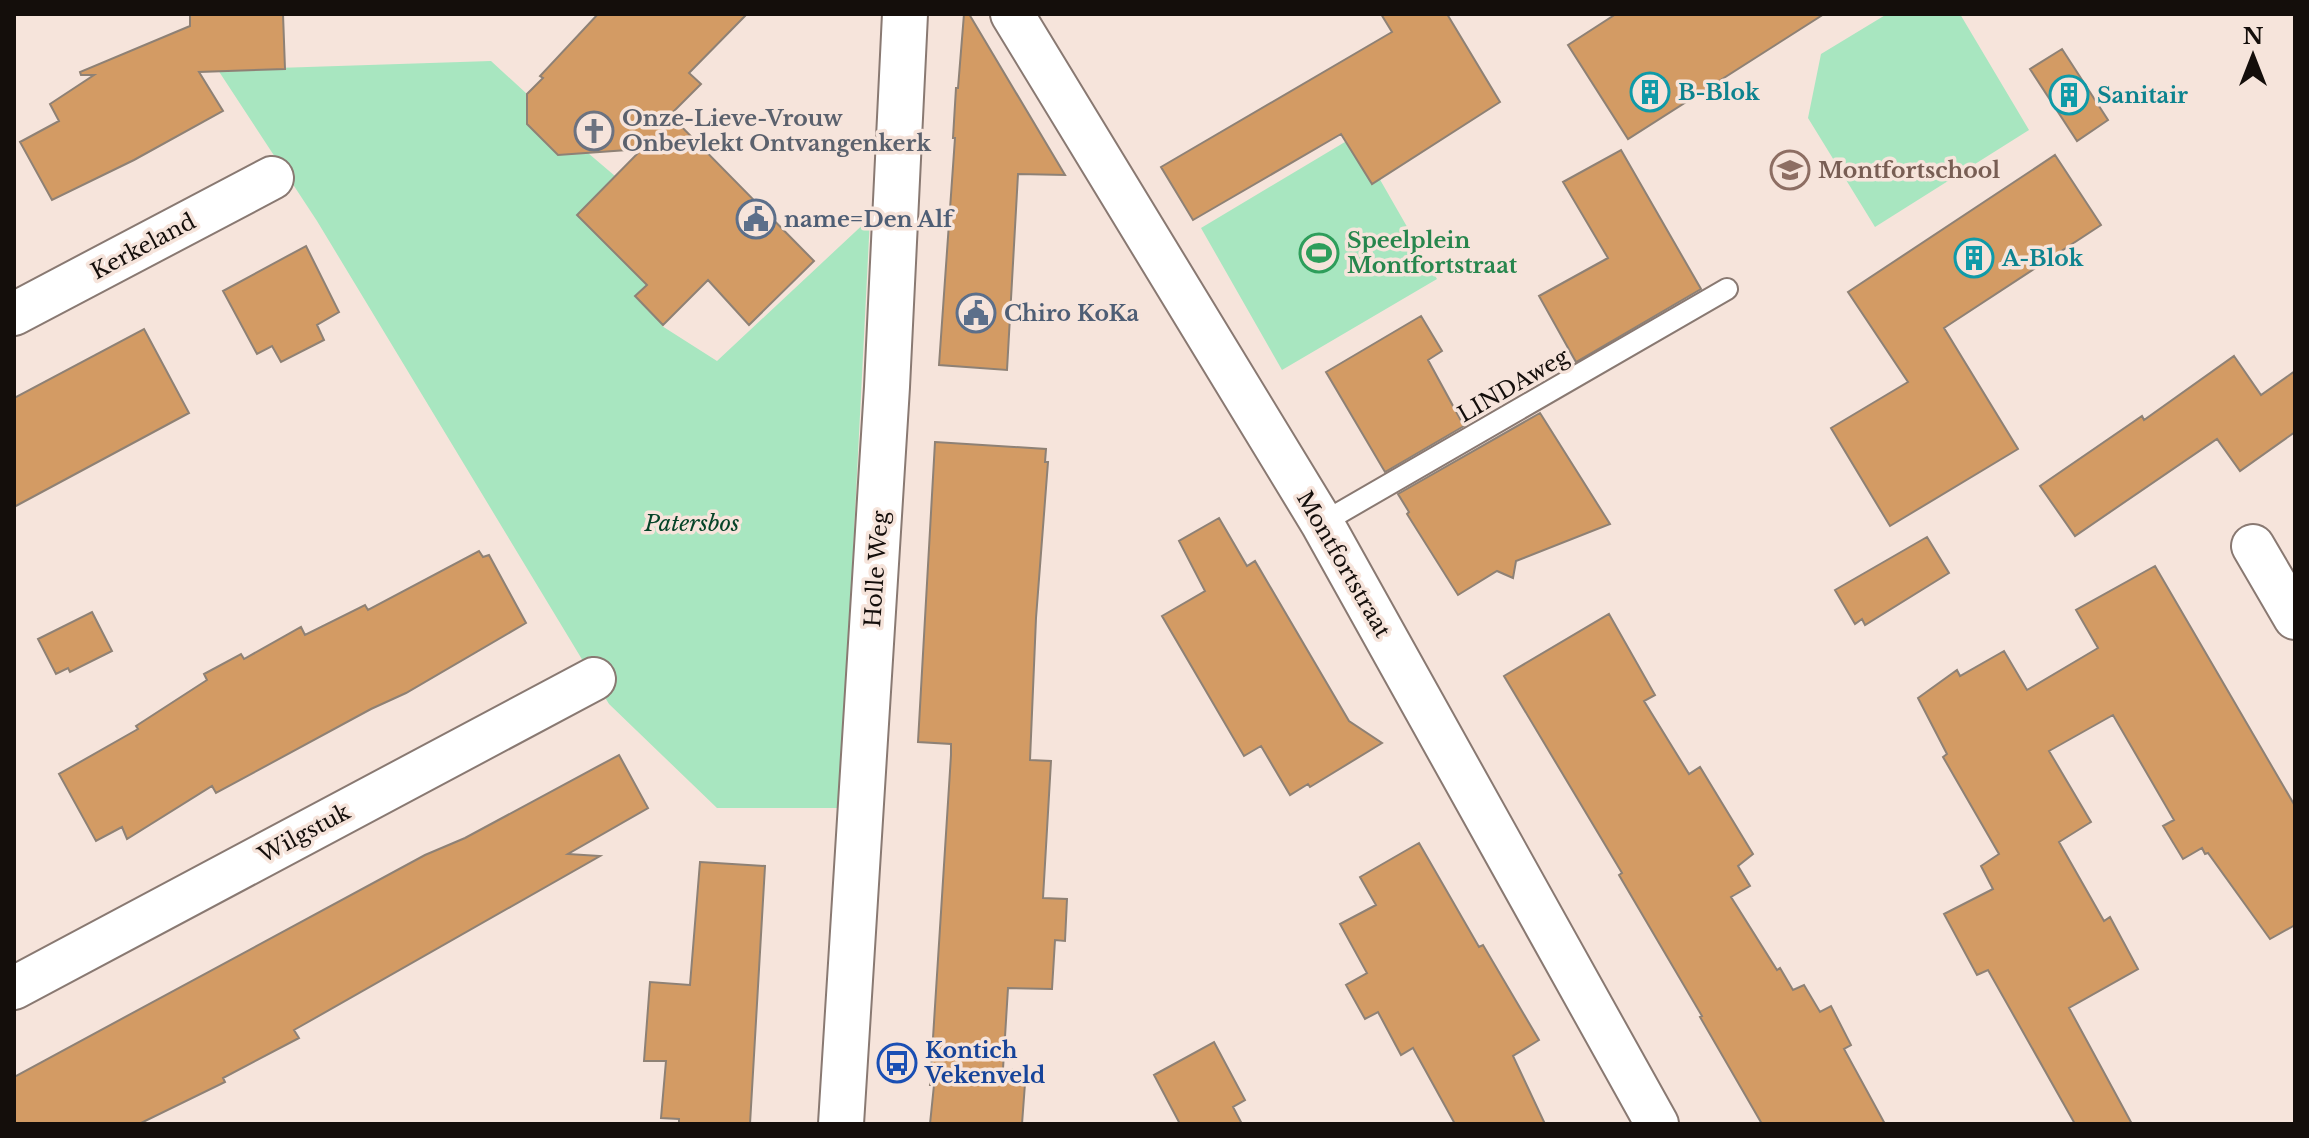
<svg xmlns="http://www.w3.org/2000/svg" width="2309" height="1138" viewBox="0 0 2309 1138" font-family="'Libre Baskerville',serif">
<rect width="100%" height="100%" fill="#f6e4db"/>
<!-- green -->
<path fill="#a8e6c0" d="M1887,14H1960L2029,130L1875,227L1808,118L1821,54Z
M491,61L527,94V124L558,155L588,153L615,176L577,215L605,243L678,254L635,297L663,325L662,326L717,361L870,218L840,808H717L609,704L317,221L218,70Z
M1355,136L1437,279L1282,370L1201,228Z"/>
<!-- building -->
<path fill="#d39b64" stroke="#8e8175" stroke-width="2" d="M190,14H283L285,69L199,72L223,111L134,160L52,200L20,142L59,121L50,104L94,75H81L80,72L190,26Z
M598,14H747L689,73L701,84L670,115L814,261L749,325L708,280L663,325L635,296L647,285L577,215L642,149L558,155L527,124V94L543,78L540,76Z
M964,14H969L1065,175L1018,174L1007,370L939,365L955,138H953L956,88H958Z
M1381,14H1447L1500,102L1372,184L1341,134L1193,220L1161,167L1392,32Z
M1616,14H1824L1628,139L1568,45Z
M2062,49L2108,120L2077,141L2030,69Z
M1621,150L1701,289L1576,362L1539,296L1608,258L1563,182Z
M2055,155L2101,225L1944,328L2018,449L1890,526L1831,428L1908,382L1848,292Z
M306,246L339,312L317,325L324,340L281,362L272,346L257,354L223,291Z
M1421,316L1442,351L1428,360L1464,426L1385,472L1326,372Z
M144,329L189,413L14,507V398Z
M2234,356L2261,395L2295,371V432L2240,471L2217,439L2075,536L2040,486L2142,416L2144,420Z
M1540,413L1610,524L1516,561L1513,578L1497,571L1458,595L1407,514L1409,512L1398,494Z
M935,442L1046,449L1045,462H1048L1036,618L1030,760L1051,761L1043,898L1067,899L1065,941L1055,940L1052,989L1008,988L1003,1069L1026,1070L1022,1124H930L934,1085H930L951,755V744L918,742Z
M1219,518L1247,566L1255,561L1349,721L1382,743L1310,787L1308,784L1290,795L1261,746L1244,756L1162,616L1205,591L1179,541Z
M1927,537L1949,573L1865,625L1862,619L1855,624L1835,590Z
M479,551L483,557L489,555L526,623L406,693L371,709L216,793L212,786L127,839L122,827L96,841L59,774L138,729L136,726L207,680L204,674L241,654L244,659L301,627L305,635L365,605L368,610Z
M2155,566L2295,806V925L2270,939L2208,853L2205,854L2202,848L2183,859L2163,826L2174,820L2113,715L2049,751L2091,822L2059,842L2104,921L2110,917L2138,969L2069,1008L2132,1124H2075L1988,970L1977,975L1944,914L1993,889L1981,866L1999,854L1943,757L1947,754L1918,698L1957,670L1960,676L2004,651L2027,690L2098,648L2076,610Z
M92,612L112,651L70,672L68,668L56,674L38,639Z
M1609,614L1655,695L1644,701L1689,774L1700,767L1753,854L1738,866L1750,886L1731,897L1777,970L1780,968L1793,990L1804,985L1820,1012L1831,1006L1851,1045L1844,1049L1885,1124H1762L1700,1017L1702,1016L1619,875L1622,873L1504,676Z
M619,755L648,808L568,854L600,856L294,1030L299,1038L223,1078L225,1082L139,1124H14V1077L425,855L465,838Z
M1419,843L1479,947L1483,945L1539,1040L1513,1056L1545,1124H1455L1413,1048L1401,1055L1378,1012L1365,1019L1346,985L1367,973L1340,924L1376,905L1360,877Z
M700,862L765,866L750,1124H679V1119L661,1118L666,1061H644L650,982L690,985Z
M1214,1042L1245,1100L1233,1107L1242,1124H1180L1154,1075Z"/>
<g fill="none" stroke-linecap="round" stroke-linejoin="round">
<!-- service casing -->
<g stroke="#897972" stroke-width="24">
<path id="service" d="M1322,523L1727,289"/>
</g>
<!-- minor casing -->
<g stroke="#897972" stroke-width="46">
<path id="minor" d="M1012,14L1322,523L1657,1124
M14,314L272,178
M2253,546L2295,618
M14,988L594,679"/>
</g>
<!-- tertiary casing -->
<g stroke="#897972" stroke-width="48">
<path id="tertiary" d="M841,1124L887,387L905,14"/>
</g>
<!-- service -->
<use href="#service" stroke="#fff" stroke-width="20"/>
<!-- minor -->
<use href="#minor" stroke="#fff" stroke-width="42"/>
<!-- tertiary -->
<use href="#tertiary" stroke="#fff" stroke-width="44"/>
</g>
<!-- icons -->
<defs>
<g id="building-ring" transform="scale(2)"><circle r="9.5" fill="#f6e4db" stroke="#0f9aa8" stroke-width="1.5"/><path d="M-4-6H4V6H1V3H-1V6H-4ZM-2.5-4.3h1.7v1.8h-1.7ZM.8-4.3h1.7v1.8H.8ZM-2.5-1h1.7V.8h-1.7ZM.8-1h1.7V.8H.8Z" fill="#0f9aa8"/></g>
<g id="church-ring" transform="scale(2)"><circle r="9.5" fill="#f6e4db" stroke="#6b7280" stroke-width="1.5"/><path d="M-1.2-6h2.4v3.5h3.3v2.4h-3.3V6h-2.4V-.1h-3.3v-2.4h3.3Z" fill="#6b7280"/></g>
<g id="school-ring" transform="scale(2)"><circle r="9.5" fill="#f6e4db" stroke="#8d6e63" stroke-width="1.5"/><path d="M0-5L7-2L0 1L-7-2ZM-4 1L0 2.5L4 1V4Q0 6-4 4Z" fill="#8d6e63"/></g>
<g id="civic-ring" transform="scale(2)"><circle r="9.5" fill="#f6e4db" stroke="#5c6f8a" stroke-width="1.5"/><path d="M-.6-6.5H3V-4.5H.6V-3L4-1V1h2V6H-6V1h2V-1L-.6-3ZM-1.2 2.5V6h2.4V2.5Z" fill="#5c6f8a"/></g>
<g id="stadium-ring" transform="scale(2)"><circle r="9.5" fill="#f6e4db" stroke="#2e9e5b" stroke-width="1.5"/><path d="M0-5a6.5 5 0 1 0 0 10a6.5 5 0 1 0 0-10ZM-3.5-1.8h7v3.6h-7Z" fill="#2e9e5b"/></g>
<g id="bus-ring" transform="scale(2)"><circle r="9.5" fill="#f6e4db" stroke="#1a4fb4" stroke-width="1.5"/><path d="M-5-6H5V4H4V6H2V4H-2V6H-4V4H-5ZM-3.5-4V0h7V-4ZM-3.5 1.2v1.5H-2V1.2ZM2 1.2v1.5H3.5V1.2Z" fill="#1a4fb4"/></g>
</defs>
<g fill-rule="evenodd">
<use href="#building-ring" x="1650" y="92"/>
<use href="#building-ring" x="2069" y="95"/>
<use href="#church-ring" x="594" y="131"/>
<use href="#school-ring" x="1790" y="170"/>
<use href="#civic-ring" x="756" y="219"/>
<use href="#stadium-ring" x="1319" y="253"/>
<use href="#building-ring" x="1974" y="258"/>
<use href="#civic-ring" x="976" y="313"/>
<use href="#bus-ring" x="897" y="1063"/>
</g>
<g text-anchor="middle" stroke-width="7" stroke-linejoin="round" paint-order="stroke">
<!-- culture labels -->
<g font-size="22" font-weight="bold" fill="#0d838f" stroke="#f6e4db" text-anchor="start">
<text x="1678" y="100">B-Blok</text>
<text x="2097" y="103">Sanitair</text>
<text x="2002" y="266">A-Blok</text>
</g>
<!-- worship labels -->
<g font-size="22" font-weight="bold" fill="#5b616d" stroke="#f6e4db" text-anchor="start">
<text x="622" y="126">Onze-Lieve-Vrouw<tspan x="622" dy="25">Onbevlekt Ontvangenkerk</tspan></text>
</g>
<!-- education labels -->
<g font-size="22" font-weight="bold" fill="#785e54" stroke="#f6e4db" text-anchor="start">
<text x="1818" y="178">Montfortschool</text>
</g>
<!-- service labels -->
<g font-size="22" font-weight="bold" fill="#4e5e75" stroke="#f6e4db" text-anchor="start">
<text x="784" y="227">name=Den Alf</text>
<text x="1004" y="321">Chiro KoKa</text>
</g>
<!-- leisure labels -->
<g font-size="22" font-weight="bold" fill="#27864d" stroke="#f6e4db" text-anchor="start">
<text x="1347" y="248">Speelplein<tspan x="1347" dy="25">Montfortstraat</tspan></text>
</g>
<!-- street labels -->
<g font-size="22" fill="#140e0b" stroke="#f6e4db">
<text transform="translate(143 246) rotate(-28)" y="8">Kerkeland</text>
<text transform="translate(1513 385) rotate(-30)" y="8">LINDAweg</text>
<text transform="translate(1344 564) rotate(60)" y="8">Montfortstraat</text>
<text transform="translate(876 569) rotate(-86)" y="8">Holle Weg</text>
<text transform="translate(304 833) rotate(-28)" y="8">Wilgstuk</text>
</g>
<!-- park labels -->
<g font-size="22" font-style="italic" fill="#054428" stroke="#f6e4db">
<text x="692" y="531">Patersbos</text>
</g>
<!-- transit labels -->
<g font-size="22" font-weight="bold" fill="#164399" stroke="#f6e4db" text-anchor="start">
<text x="925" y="1058">Kontich<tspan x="925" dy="25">Vekenveld</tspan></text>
</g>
</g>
<!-- border -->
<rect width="2309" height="1138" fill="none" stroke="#140e0b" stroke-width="32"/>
<!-- north arrow -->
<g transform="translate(2253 56)" stroke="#f6e4db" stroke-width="6" paint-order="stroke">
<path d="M0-6L14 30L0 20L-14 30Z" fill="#140e0b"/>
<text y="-12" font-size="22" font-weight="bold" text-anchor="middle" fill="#140e0b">N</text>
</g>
</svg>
